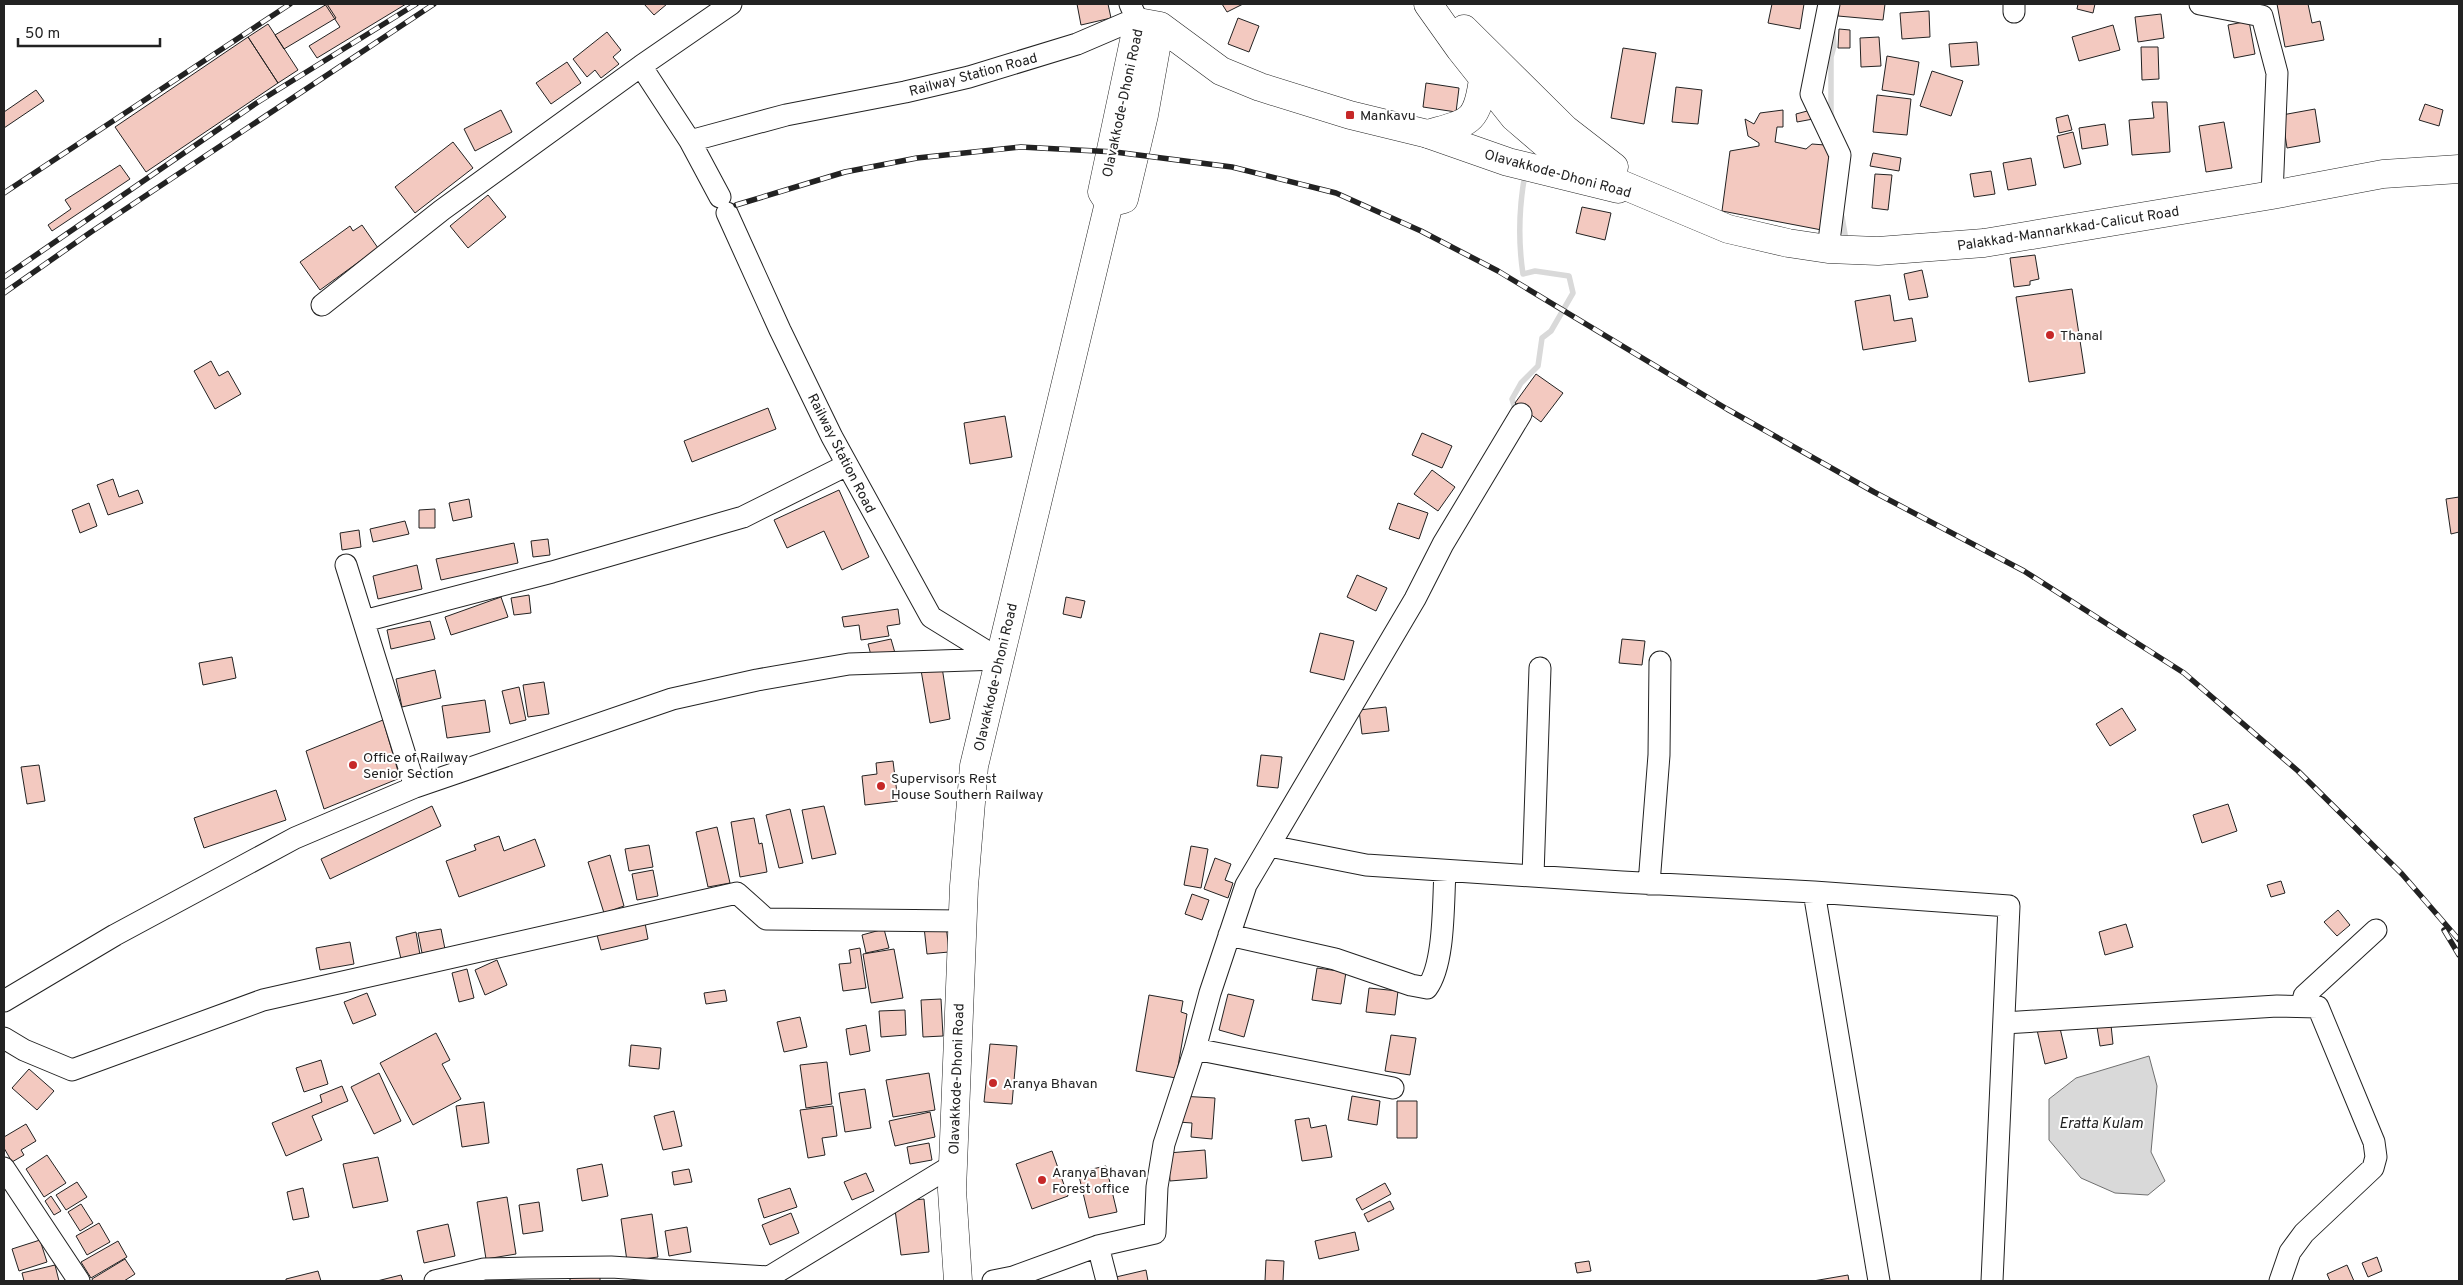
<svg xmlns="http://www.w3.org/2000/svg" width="2463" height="1285" viewBox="0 0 2463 1285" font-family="Overpass,sans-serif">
<rect width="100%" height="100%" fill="#fff"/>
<!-- water -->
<path fill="#d9d9d9" stroke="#6f6f6f" d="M2149,1056L2157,1086L2151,1152L2165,1181L2148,1195L2115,1193L2081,1178L2049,1140V1099L2076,1078Z"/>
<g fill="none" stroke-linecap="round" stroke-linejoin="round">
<!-- stream -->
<path stroke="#d9d9d9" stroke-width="5.5" d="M1832,117L1831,113V57L1834,46L1833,32
M1842,217L1846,240
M1516,412L1512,399L1521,383L1538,366L1542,338L1551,331L1573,293L1569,276L1535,271L1523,274C1518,241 1519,207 1525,174"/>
</g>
<!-- building -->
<path fill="#f3c9c0" stroke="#222" d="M325,4H406L317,58L309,46L340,27Z
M327,4L336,18L284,49L275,35Z
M644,4H667L654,15Z
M1077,4H1108L1111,18L1081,25Z
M1222,4H1243L1227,12Z
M1772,4H1804L1800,29L1768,23Z
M1839,4H1885L1883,20L1838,16Z
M2078,4H2095L2093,13L2077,9Z
M2277,4H2308L2312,23L2320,21L2324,40L2285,47Z
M1929,11L1930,37L1902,39L1900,13Z
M2161,14L2164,38L2138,42L2135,17Z
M1238,18L1259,26L1249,52L1228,44Z
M2249,21L2255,54L2234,58L2228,25Z
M268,24L298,70L278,83L248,37Z
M2113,25L2120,50L2079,61L2072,37Z
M1839,29L1850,30V48H1838Z
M607,32L621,50L613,57L619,64L601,78L595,70L587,77L573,59Z
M248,37L278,83L146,172L115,127Z
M1879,37L1881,66L1861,67L1860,38Z
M1977,42L1979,65L1951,67L1949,44Z
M2141,47H2158L2159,79L2142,80Z
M1623,48L1656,53L1644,124L1611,118Z
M1887,56L1919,62L1914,95L1882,90Z
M567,62L581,83L551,104L536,83Z
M1932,71L1963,81L1951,116L1920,106Z
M1426,83L1459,88L1456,112L1423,107Z
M1676,87L1702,90L1698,124L1672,122Z
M36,90L44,101L4,128V112Z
M1877,95L1911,99L1907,135L1873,132Z
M2152,102H2167L2170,152L2132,155L2129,120L2154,118Z
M2425,104L2443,110L2439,126L2419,120Z
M2315,109L2320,142L2287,148L2282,115Z
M501,110L512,132L475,151L464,129Z
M1783,110V127H1777L1775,142L1806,149L1812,144L1825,145L1834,161L1827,231L1722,211L1730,151L1759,146V143L1748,136L1745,119L1754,124L1760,113Z
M1811,110L1813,119L1797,122L1796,114Z
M2068,115L2072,130L2059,133L2056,118Z
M2224,122L2232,168L2206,172L2199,126Z
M2105,124L2108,145L2082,149L2079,128Z
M2073,132L2081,164L2064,168L2057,136Z
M453,142L473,168L415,213L395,187Z
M1873,153L1901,158L1899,171L1870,166Z
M2031,158L2036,185L2008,190L2003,163Z
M120,165L130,179L52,231L48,225L71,209L65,200Z
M1991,171L1995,194L1974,197L1970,174Z
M1875,174L1892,175L1888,210L1872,208Z
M488,195L506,217L468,248L450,226Z
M1582,207L1611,213L1605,240L1576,233Z
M362,225L378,248L320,290L300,262L350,226L353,231Z
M2035,255L2039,279L2030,281V285L2014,287L2010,258Z
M1922,270L1928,297L1909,300L1904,274Z
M2072,289L2085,373L2029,382L2016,297Z
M1890,295L1894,321L1912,318L1916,341L1863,350L1855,301Z
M211,361L219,376L228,371L241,394L215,409L194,371Z
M1536,374L1563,393L1541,422L1515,403Z
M768,408L776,429L692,462L684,441Z
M1005,416L1012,457L970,464L964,423Z
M1422,433L1452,446L1442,468L1412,455Z
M1432,470L1455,487L1438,511L1414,494Z
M113,479L119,497L138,490L143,503L108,515L97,485Z
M839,490L869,557L842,570L824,531L787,548L774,520Z
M2459,497V532L2451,534L2446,499Z
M469,499L472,517L453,521L449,503Z
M89,503L97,526L80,533L72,510Z
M1398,503L1428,513L1419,539L1389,529Z
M435,509V528H419V510Z
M405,521L409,534L373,542L370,529Z
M359,530L361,547L342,550L340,533Z
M548,539L550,555L533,557L531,541Z
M514,543L518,563L441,580L436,559Z
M417,565L422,589L378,599L373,576Z
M1357,575L1387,588L1376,611L1347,597Z
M529,595L531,613L514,615L511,598Z
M501,597L508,617L451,635L445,617Z
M1066,597L1085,601L1081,618L1063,614Z
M898,609L900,624L887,626L889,636L861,640L859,625L844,627L842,617Z
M430,621L435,639L391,649L387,630Z
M1320,633L1354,641L1344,680L1310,672Z
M891,639L895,653L872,659L868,644Z
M1622,639L1645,641L1642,665L1619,663Z
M232,657L236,678L203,685L199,663Z
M942,667L950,719L930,723L921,670Z
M435,670L441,698L402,707L396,679Z
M544,682L549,714L528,717L523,685Z
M519,687L526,720L510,724L502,691Z
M485,700L490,732L447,738L442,706Z
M1386,707L1389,731L1362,734L1359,710Z
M2122,708L2136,730L2110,746L2096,724Z
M383,720L400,778L324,809L306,751Z
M1261,755L1282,757L1278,788L1257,786Z
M893,761L898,801L865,805L862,776L877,774L876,763Z
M39,765L45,801L27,804L21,767Z
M276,790L286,820L204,848L194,818Z
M2228,804L2237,831L2202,843L2193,815Z
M432,806L441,826L330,879L321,859Z
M824,806L836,854L812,859L802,810Z
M790,809L803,863L779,868L766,815Z
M754,818L759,844L762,843L767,872L740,877L731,822Z
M717,827L730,883L708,887L696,832Z
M499,836L504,851L535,839L545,866L459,897L446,861L476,850L474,845Z
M649,845L653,867L629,871L625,849Z
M1191,846L1208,849L1201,888L1184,885Z
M610,855L624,906L604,913L588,862Z
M1215,858L1231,864L1225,880L1233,883L1228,898L1204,889Z
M653,870L658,896L637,900L632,874Z
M2281,881L2285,893L2271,897L2267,885Z
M1192,894L1209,900L1202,920L1185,914Z
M2338,910L2350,925L2337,936L2324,922Z
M645,923L648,939L601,950L597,935Z
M2126,924L2133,947L2105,955L2099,932Z
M946,925L949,952L927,954L924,927Z
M441,929L445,949L422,953L418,933Z
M884,929L889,948L866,953L862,935Z
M416,932L420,955L401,959L396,937Z
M350,942L354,964L320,970L316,948Z
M860,948L866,988L843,991L839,964L851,963L849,950Z
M894,949L903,998L871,1003L863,954Z
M497,960L507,985L485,995L475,970Z
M1317,968L1346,972L1341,1004L1312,1000Z
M467,969L474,998L459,1002L452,973Z
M1369,988L1398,991L1395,1015L1366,1012Z
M725,990L727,1001L706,1004L704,993Z
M367,993L376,1015L353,1024L344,1002Z
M1228,994L1254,1000L1244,1037L1219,1030Z
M1149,995L1183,1001L1181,1012L1187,1014L1176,1078L1136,1071Z
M941,999L943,1036L923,1037L921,1000Z
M905,1010L906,1035L881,1037L879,1011Z
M800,1017L807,1047L784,1052L777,1022Z
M2059,1024L2067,1058L2045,1064L2037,1030Z
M866,1025L870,1051L850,1055L846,1029Z
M2111,1025L2113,1044L2100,1046L2097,1027Z
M436,1033L450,1060L442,1064L461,1099L413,1125L380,1063Z
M1391,1035L1416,1038L1410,1075L1385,1071Z
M990,1044L1017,1046L1012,1104L984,1102Z
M631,1045L661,1048L659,1069L629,1066Z
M321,1060L328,1084L304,1092L296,1068Z
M827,1062L832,1104L806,1108L800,1065Z
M29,1069L54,1091L37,1110L12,1088Z
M379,1073L401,1121L374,1134L351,1087Z
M929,1073L935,1110L893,1117L886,1080Z
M342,1086L348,1101L312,1116L322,1140L286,1156L272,1123L322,1102L320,1095Z
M865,1089L871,1128L845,1132L839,1093Z
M1180,1096L1215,1098L1212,1139L1191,1137L1192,1123L1178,1122Z
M1352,1096L1380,1101L1377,1125L1348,1120Z
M1397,1101H1417V1138H1397Z
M484,1102L489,1143L462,1147L456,1106Z
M833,1106L837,1136L822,1138L825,1155L808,1158L800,1110Z
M674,1111L682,1146L663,1150L654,1116Z
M930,1112L935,1137L895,1146L889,1121Z
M1309,1118L1311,1128L1326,1125L1332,1157L1302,1161L1295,1120Z
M26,1124L36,1141L21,1150L24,1155L12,1162L4,1148V1137Z
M929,1143L932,1160L910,1164L907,1147Z
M1205,1150L1207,1178L1170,1181L1168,1153Z
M1052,1151L1068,1196L1032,1209L1016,1164Z
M47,1155L66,1183L44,1197L26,1169Z
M378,1157L388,1201L353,1208L343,1164Z
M602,1164L608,1196L582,1201L577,1169Z
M1106,1166L1117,1212L1089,1218L1078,1172Z
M689,1169L692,1182L674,1185L672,1172Z
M866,1173L874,1191L852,1200L844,1182Z
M77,1182L87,1197L66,1210L56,1195Z
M1385,1183L1391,1194L1362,1210L1356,1199Z
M303,1188L309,1217L293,1220L287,1192Z
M790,1188L797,1207L764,1218L758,1199Z
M51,1196L61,1211L54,1215L45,1201Z
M507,1197L516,1254L486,1259L477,1202Z
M924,1199L929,1252L901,1255L894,1202Z
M1390,1201L1394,1209L1368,1222L1364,1214Z
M539,1202L543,1231L523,1234L519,1205Z
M81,1204L93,1223L80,1231L68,1212Z
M791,1213L799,1233L770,1245L762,1225Z
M652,1214L658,1257L627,1261L621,1219Z
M99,1223L110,1242L87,1255L76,1236Z
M448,1224L455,1256L424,1263L417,1231Z
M687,1227L691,1252L669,1256L665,1231Z
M1355,1232L1359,1250L1319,1259L1315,1241Z
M40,1240L47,1262L19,1271L12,1249Z
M118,1241L127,1257L91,1278L81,1262Z
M2377,1257L2382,1271L2368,1277L2362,1263Z
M125,1259L135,1274L124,1281H93L92,1279Z
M1266,1260L1284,1261L1283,1281H1265Z
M1589,1261L1591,1271L1577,1273L1575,1263Z
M55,1265L59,1281H24L22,1273Z
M2347,1265L2354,1281H2330L2327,1274Z
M1146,1270L1148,1281H1117L1116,1277Z
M318,1271L321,1281H286V1279Z
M570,1272H600V1281H570Z
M401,1275L403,1281H377Z
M1848,1275L1849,1281H1813Z"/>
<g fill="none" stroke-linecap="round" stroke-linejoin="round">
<!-- minor casing -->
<g stroke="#222" stroke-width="23">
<path id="minor" d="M2200,4L2262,16L2277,73L2272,195
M2014,12V4
M690,141L641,66L731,4
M720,197L690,141L786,115L905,92L969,77L1077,44L1126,23L1138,22L1130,4
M727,213L780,330L832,437L931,617L999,659
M1828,249L1840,155L1811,94L1829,4
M322,305L442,210L641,66
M346,565L415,787L672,699L757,680L849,664L999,659
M364,621L552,572L743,517L847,465
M1270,846L1366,865L1622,882L1814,892L1879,1281
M1533,876L1540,668
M1649,884L1659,755L1660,662
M1814,892L2009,906L1992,1281
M1229,935L1335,959L1411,985L1427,988C1445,964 1443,902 1445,872
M4,1001L115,935L295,838L415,787
M2311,1005L2304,996L2376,930
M2004,1023L2277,1006L2318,1007L2374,1142L2376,1157L2373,1168L2304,1233L2290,1252L2280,1281
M4,1038L24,1050L72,1070L263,1000L737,893L766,919L962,921
M1195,1049L1393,1088
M4,1168L79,1281
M1098,1246L1107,1281
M435,1281L484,1269L528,1268L611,1267L769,1277L953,1165
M993,1281L1013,1277L1098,1246L1155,1233L1157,1187L1164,1144L1195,1049L1210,993L1246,885L1415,599L1443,544L1521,414"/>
</g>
<!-- major casing -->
<g stroke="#222" stroke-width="29">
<path id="major" d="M1109,203L1124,199L1144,115L1160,26
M958,1281L952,1190L964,886L974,766L1109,203L1102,192L1138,22L1160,26L1221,71L1260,87L1350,115L1428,134L1508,162L1618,189"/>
</g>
<!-- highway casing -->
<g stroke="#222" stroke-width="29">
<path id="highway" d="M1428,4L1460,49L1514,117L1549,147L1604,177L1728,229L1788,243L1828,249L1878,251L1984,243L2272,195L2383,174L2459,169
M1464,29L1565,129L1614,167
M1428,134C1469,122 1477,124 1483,79"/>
</g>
<!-- minor -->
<use href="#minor" stroke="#fff" stroke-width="21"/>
<!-- major -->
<use href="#major" stroke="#fff" stroke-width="28"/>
<!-- highway -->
<use href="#highway" stroke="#fff" stroke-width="28"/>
<!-- rail casing -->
<g stroke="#222" stroke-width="5.5">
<path id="rail" d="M4,193L290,4
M736,205L845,172L917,158L1021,147L1115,152L1232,167L1336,193L1421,231L1498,271L1727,409L1874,492L2024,571L2184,673L2298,771L2402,874L2459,940
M4,277L258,102L416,4
M4,293L91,232L434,4
M2444,930L2459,955"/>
</g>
<!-- rail -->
<use href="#rail" stroke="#fff" stroke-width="4" stroke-dasharray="11" stroke-linecap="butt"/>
</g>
<!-- markers -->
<g fill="#c62828" stroke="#fff" stroke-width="2">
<rect x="1345" y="110" width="10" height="10" rx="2.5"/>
<circle cx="2050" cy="335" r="5"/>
<circle cx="353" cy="765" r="5"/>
<circle cx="881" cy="786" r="5"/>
<circle cx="993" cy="1083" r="5"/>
<circle cx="1042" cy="1180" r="5"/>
</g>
<g text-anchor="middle" stroke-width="4" stroke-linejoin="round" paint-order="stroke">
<!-- street labels -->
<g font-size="14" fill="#222" stroke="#fff">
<text transform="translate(973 74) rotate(-15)" y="5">Railway Station Road</text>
<text transform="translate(1122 103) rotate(-78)" y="5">Olavakkode-Dhoni Road</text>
<text transform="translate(1558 173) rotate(15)" y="5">Olavakkode-Dhoni Road</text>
<text transform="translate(2068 228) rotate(-9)" y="5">Palakkad-Mannarkkad-Calicut Road</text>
<text transform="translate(842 453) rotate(63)" y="5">Railway Station Road</text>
<text transform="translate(995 677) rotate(-77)" y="5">Olavakkode-Dhoni Road</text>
<text transform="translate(956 1079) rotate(-88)" y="5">Olavakkode-Dhoni Road</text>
</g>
<!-- poi labels -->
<g font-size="14" fill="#222" stroke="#fff" text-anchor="start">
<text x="1360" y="120">Mankavu</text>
<text x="2060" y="340">Thanal</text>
<text x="363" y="762">Office of Railway<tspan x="363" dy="16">Senior Section</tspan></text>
<text x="891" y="783">Supervisors Rest<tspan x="891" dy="16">House Southern Railway</tspan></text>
<text x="1003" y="1088">Aranya Bhavan</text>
<text x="1052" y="1177">Aranya Bhavan<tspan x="1052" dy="16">Forest office</tspan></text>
</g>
<!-- water labels -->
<g font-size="15" font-style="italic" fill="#222" stroke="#fff">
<text x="2101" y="1128">Eratta Kulam</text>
</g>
</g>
<!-- border -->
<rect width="2463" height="1285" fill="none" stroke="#222222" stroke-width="10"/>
<!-- scale -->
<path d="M18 38v8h142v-8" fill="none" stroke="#222222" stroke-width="2.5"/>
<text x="25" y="38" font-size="15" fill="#222222" stroke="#ffffff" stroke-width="4" paint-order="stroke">50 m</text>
</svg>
